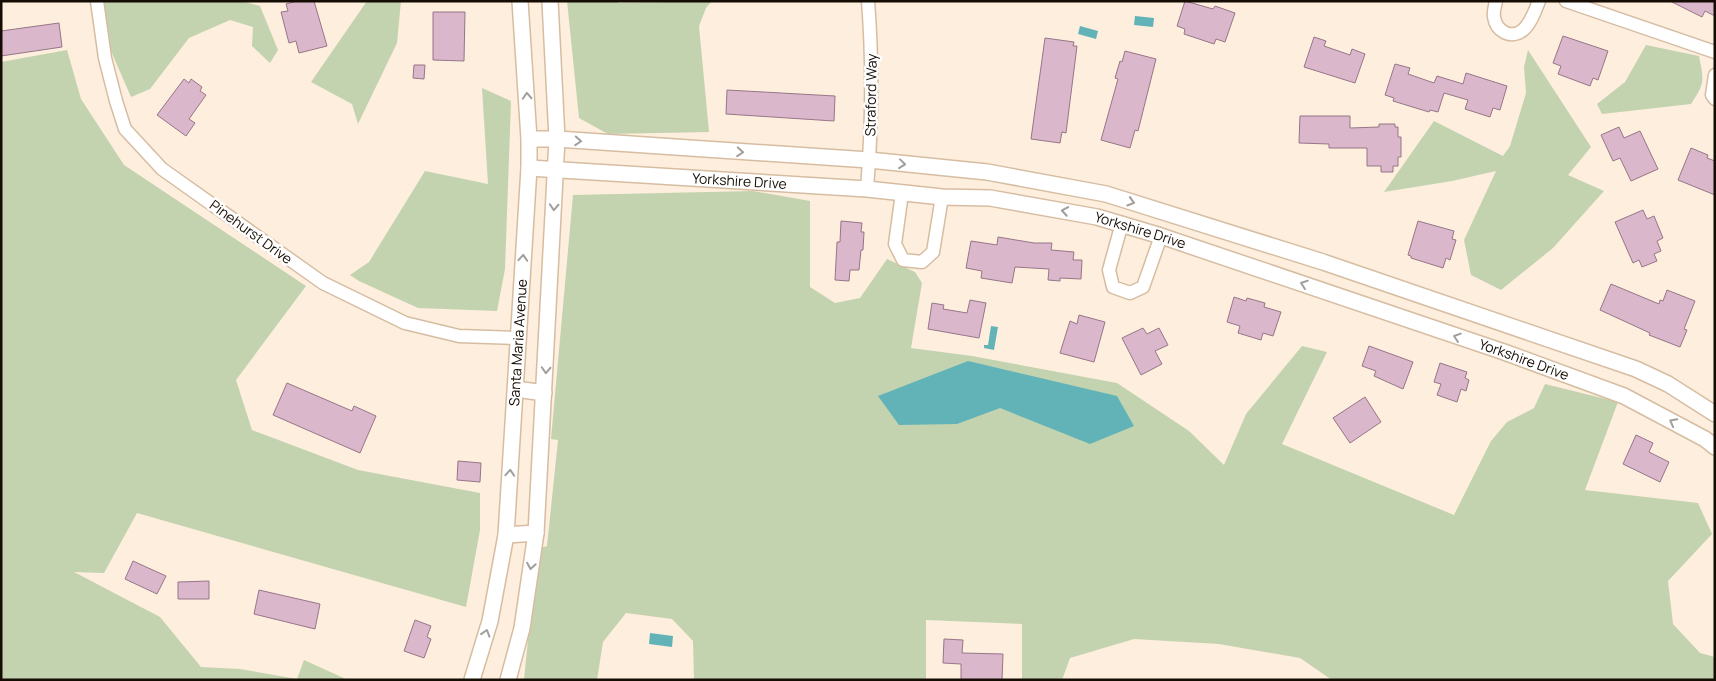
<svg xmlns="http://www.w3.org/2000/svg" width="1716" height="681" viewBox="0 0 1716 681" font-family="Manrope,sans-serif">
<rect width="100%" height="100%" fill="#feeedd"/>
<!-- green -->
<path fill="#c3d3af" d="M104,1H242L260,6L278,50L270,63L252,46L253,27L230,20L189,38L150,89L131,97L111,51Z
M367,1H401L397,43L358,124L352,104L311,82Z
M567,1H618V3L712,1L706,8L699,26L709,132L608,134L579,118Z
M1646,45L1699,56C1704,81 1705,83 1691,104L1602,114L1597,104L1625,82Z
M67,50L81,99L124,165L306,286L236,380L252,430L358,470L480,493V530L466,607L137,513L104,573L74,572L160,617L201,667L240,669L297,679L304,660L348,680H1V62Z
M1528,50L1591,147L1568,175L1604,191L1553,248L1501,290L1471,275L1464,240L1496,171L1452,181L1384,192L1434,121L1503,156L1510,146L1526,93L1524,67Z
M482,88L511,101L505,269L497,311L418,308L359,281L350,275L369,262L425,171L488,184Z
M753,191L810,201V287L835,303L860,298L887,259L915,272L922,283L911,348L972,356L1117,383L1189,431L1224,465L1246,414L1302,346L1327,352L1282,444L1454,515L1491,441L1507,422L1534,408L1545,384L1618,402L1585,490L1698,503L1712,534L1668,581L1673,624L1700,653L1715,657V680H1332L1300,658L1219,644L1134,639L1070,658L1062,680H1022V624L926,620V680H694L693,641L672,619L626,613L603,642L597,680H524L537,549L547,546L558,440L551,439L573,195Z"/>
<!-- water -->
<path fill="#62b3b8" d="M1135,16L1154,18L1153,27L1134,25Z
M1080,26L1098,31L1096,39L1078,34Z
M991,326L998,327L994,350L984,348V345H988Z
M968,361L1117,396L1134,426L1090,444L1000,408L957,424L899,425L878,396Z
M650,633L673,636L672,647L649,644Z"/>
<!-- building -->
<path fill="#dab7cb" stroke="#967688" d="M297,1H314L327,46L299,53L296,41L289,43L281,12L288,11L286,4Z
M1185,1L1213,9L1215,6L1235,13L1225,42L1216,39L1214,44L1184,34L1185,29L1177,26Z
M1670,1H1715V16L1705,11L1702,17Z
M433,12H465L464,61L433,60Z
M59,23L62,47L1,56V31Z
M1563,36L1608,51L1598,80L1593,78L1590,86L1558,74L1561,66L1553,63Z
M1314,37L1326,41L1324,46L1350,55L1352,49L1365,54L1355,83L1304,67Z
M1045,38L1074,42L1073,46H1077L1066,133L1062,132L1060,143L1031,139Z
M1125,51L1156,59L1138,131L1135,130L1130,148L1101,140L1118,79L1115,78L1120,61L1122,62Z
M1395,64L1410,68L1408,74L1434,83L1437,76L1463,84L1466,73L1507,86L1500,110L1493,108L1490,117L1465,109L1468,100L1444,93L1438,112L1430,110L1429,112L1393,101L1394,98L1385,95Z
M414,65H425L424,79L413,78Z
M184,79L189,83L191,79L202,87L200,91L206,95L189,119L195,123L186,136L157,115Z
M727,90L835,96L834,121L726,114Z
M1300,116H1350V128L1379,127V124H1395V127H1398V137H1401V157H1398V166H1393V172H1381V166H1367V148H1329V144L1299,143Z
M1619,127L1624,138L1640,131L1658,169L1631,181L1620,158L1613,161L1601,135Z
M1691,148L1708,155L1707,158L1715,161V195L1678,180Z
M1643,210L1647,219L1654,216L1663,238L1657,241L1661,251L1654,254L1657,261L1642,267L1639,260L1633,263L1615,222Z
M841,221L862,223L861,232H864L863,250H861L859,270H850L849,281L835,280L837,242H840Z
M1418,221L1454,231L1452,239L1456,240L1450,260L1446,258L1443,268L1411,258V256L1408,255Z
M998,237L1034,243H1052L1051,250L1074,252L1073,260H1082L1081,279L1060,278V281L1048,280L1049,269L1015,267L1012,283L981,278L982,271L966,268L971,241L997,245Z
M1611,284L1659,304L1660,300L1663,301L1667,290L1695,301L1684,329L1687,330L1680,347L1649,335L1650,333L1600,310Z
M1234,297L1246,301L1247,298L1265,303L1264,307L1281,312L1273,336L1263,333L1261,340L1238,333L1240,326L1227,322Z
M970,300L986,303L979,338L928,329L932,303L944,305L943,309L967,313Z
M1079,315L1105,322L1094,362L1060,353L1070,321L1077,324Z
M1143,328L1147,334L1159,328L1168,345L1155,351L1162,364L1141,375L1122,338Z
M1369,346L1413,362L1403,389L1374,376L1376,371L1362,366Z
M1440,363L1467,372L1465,378L1469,380L1466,391L1461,389L1457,402L1437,395L1441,384L1434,382Z
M287,383L352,411L354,406L376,416L360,453L273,415Z
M1365,397L1381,422L1350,443L1333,418Z
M1636,435L1653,443L1649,452L1669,462L1660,482L1623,464Z
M458,461L481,463L480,482L457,480Z
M133,561L166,576L157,594L125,579Z
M209,581V599H178V582Z
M259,590L320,604L315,629L254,614Z
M415,620L431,626L427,637L431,639L424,658L404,651Z
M944,639L963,640L962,653L1003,654L1002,680H961V664L943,663Z"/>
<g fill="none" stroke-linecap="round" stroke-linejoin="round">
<!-- minor casing -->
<g stroke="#d6bda2" stroke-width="15">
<path id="minor" d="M97,1L105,58L116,101L125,129L162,169L323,283L405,323L459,336L518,338
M1496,1C1495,6 1493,12 1494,17C1496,31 1511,40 1523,30C1531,23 1535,11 1539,1
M1566,1L1715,52
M1715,75L1712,95L1715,99
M867,189C872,126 873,64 868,1
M902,193L895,244L903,260L922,262L933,252L942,197
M1122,223L1109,270L1113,287L1130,293L1143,287L1161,236"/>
</g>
<!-- tertiary casing -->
<g stroke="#d6bda2" stroke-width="18">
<g id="tertiary">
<path d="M529,139H557L869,160L987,172L1106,194L1323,262L1636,369L1668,384L1715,414"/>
<path id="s1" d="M529,168L867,189L942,197L990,198L1097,217L1161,236L1504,352L1624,396L1705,439L1715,447"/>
<path d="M516,389L544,393"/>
<path d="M506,535L536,533"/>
<path id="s2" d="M472,680L490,621L506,535L529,168V139L520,1"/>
<path d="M508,680L522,628L536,533L557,139L550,1"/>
</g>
</g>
<!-- minor -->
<use href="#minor" stroke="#fff" stroke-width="12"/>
<!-- tertiary -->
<use href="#tertiary" stroke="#fff" stroke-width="15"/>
</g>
<!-- one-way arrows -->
<defs><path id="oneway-chevron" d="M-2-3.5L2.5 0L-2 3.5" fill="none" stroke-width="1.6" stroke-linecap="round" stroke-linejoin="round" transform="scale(1.25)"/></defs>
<g stroke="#a19e9b">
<use href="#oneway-chevron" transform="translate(527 96) rotate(-93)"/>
<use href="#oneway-chevron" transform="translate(578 141) rotate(4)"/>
<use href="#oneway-chevron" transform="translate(740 152) rotate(4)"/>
<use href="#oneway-chevron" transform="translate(902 164) rotate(6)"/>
<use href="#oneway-chevron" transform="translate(1131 202) rotate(17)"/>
<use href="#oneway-chevron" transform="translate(554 207) rotate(93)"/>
<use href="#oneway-chevron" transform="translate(1065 211) rotate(-170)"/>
<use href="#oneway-chevron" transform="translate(523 258) rotate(-86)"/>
<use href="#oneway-chevron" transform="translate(1304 284) rotate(-161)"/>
<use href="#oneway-chevron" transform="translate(1457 337) rotate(-161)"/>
<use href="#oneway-chevron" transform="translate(546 370) rotate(93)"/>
<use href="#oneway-chevron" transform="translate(1673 422) rotate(-152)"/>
<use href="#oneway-chevron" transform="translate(510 473) rotate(-86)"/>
<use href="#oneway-chevron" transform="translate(531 566) rotate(99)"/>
<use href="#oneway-chevron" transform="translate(486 633) rotate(-73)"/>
</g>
<g text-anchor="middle" stroke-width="5" stroke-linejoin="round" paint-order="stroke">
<!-- street labels -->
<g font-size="14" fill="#150c04" stroke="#fefefe">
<text transform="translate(871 95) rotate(-89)" y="5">Straford Way</text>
<text dy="5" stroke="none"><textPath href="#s1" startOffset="211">Yorkshire Drive</textPath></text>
<text dy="5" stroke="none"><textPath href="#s1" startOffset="616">Yorkshire Drive</textPath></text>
<text transform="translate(251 232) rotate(36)" y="5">Pinehurst Drive</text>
<text dy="5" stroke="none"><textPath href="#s2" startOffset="342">Santa Maria Avenue</textPath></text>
<text dy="5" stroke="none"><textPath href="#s1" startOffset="1021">Yorkshire Drive</textPath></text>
</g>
</g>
<!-- border -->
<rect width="1716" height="681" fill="none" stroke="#150c04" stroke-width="5"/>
</svg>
